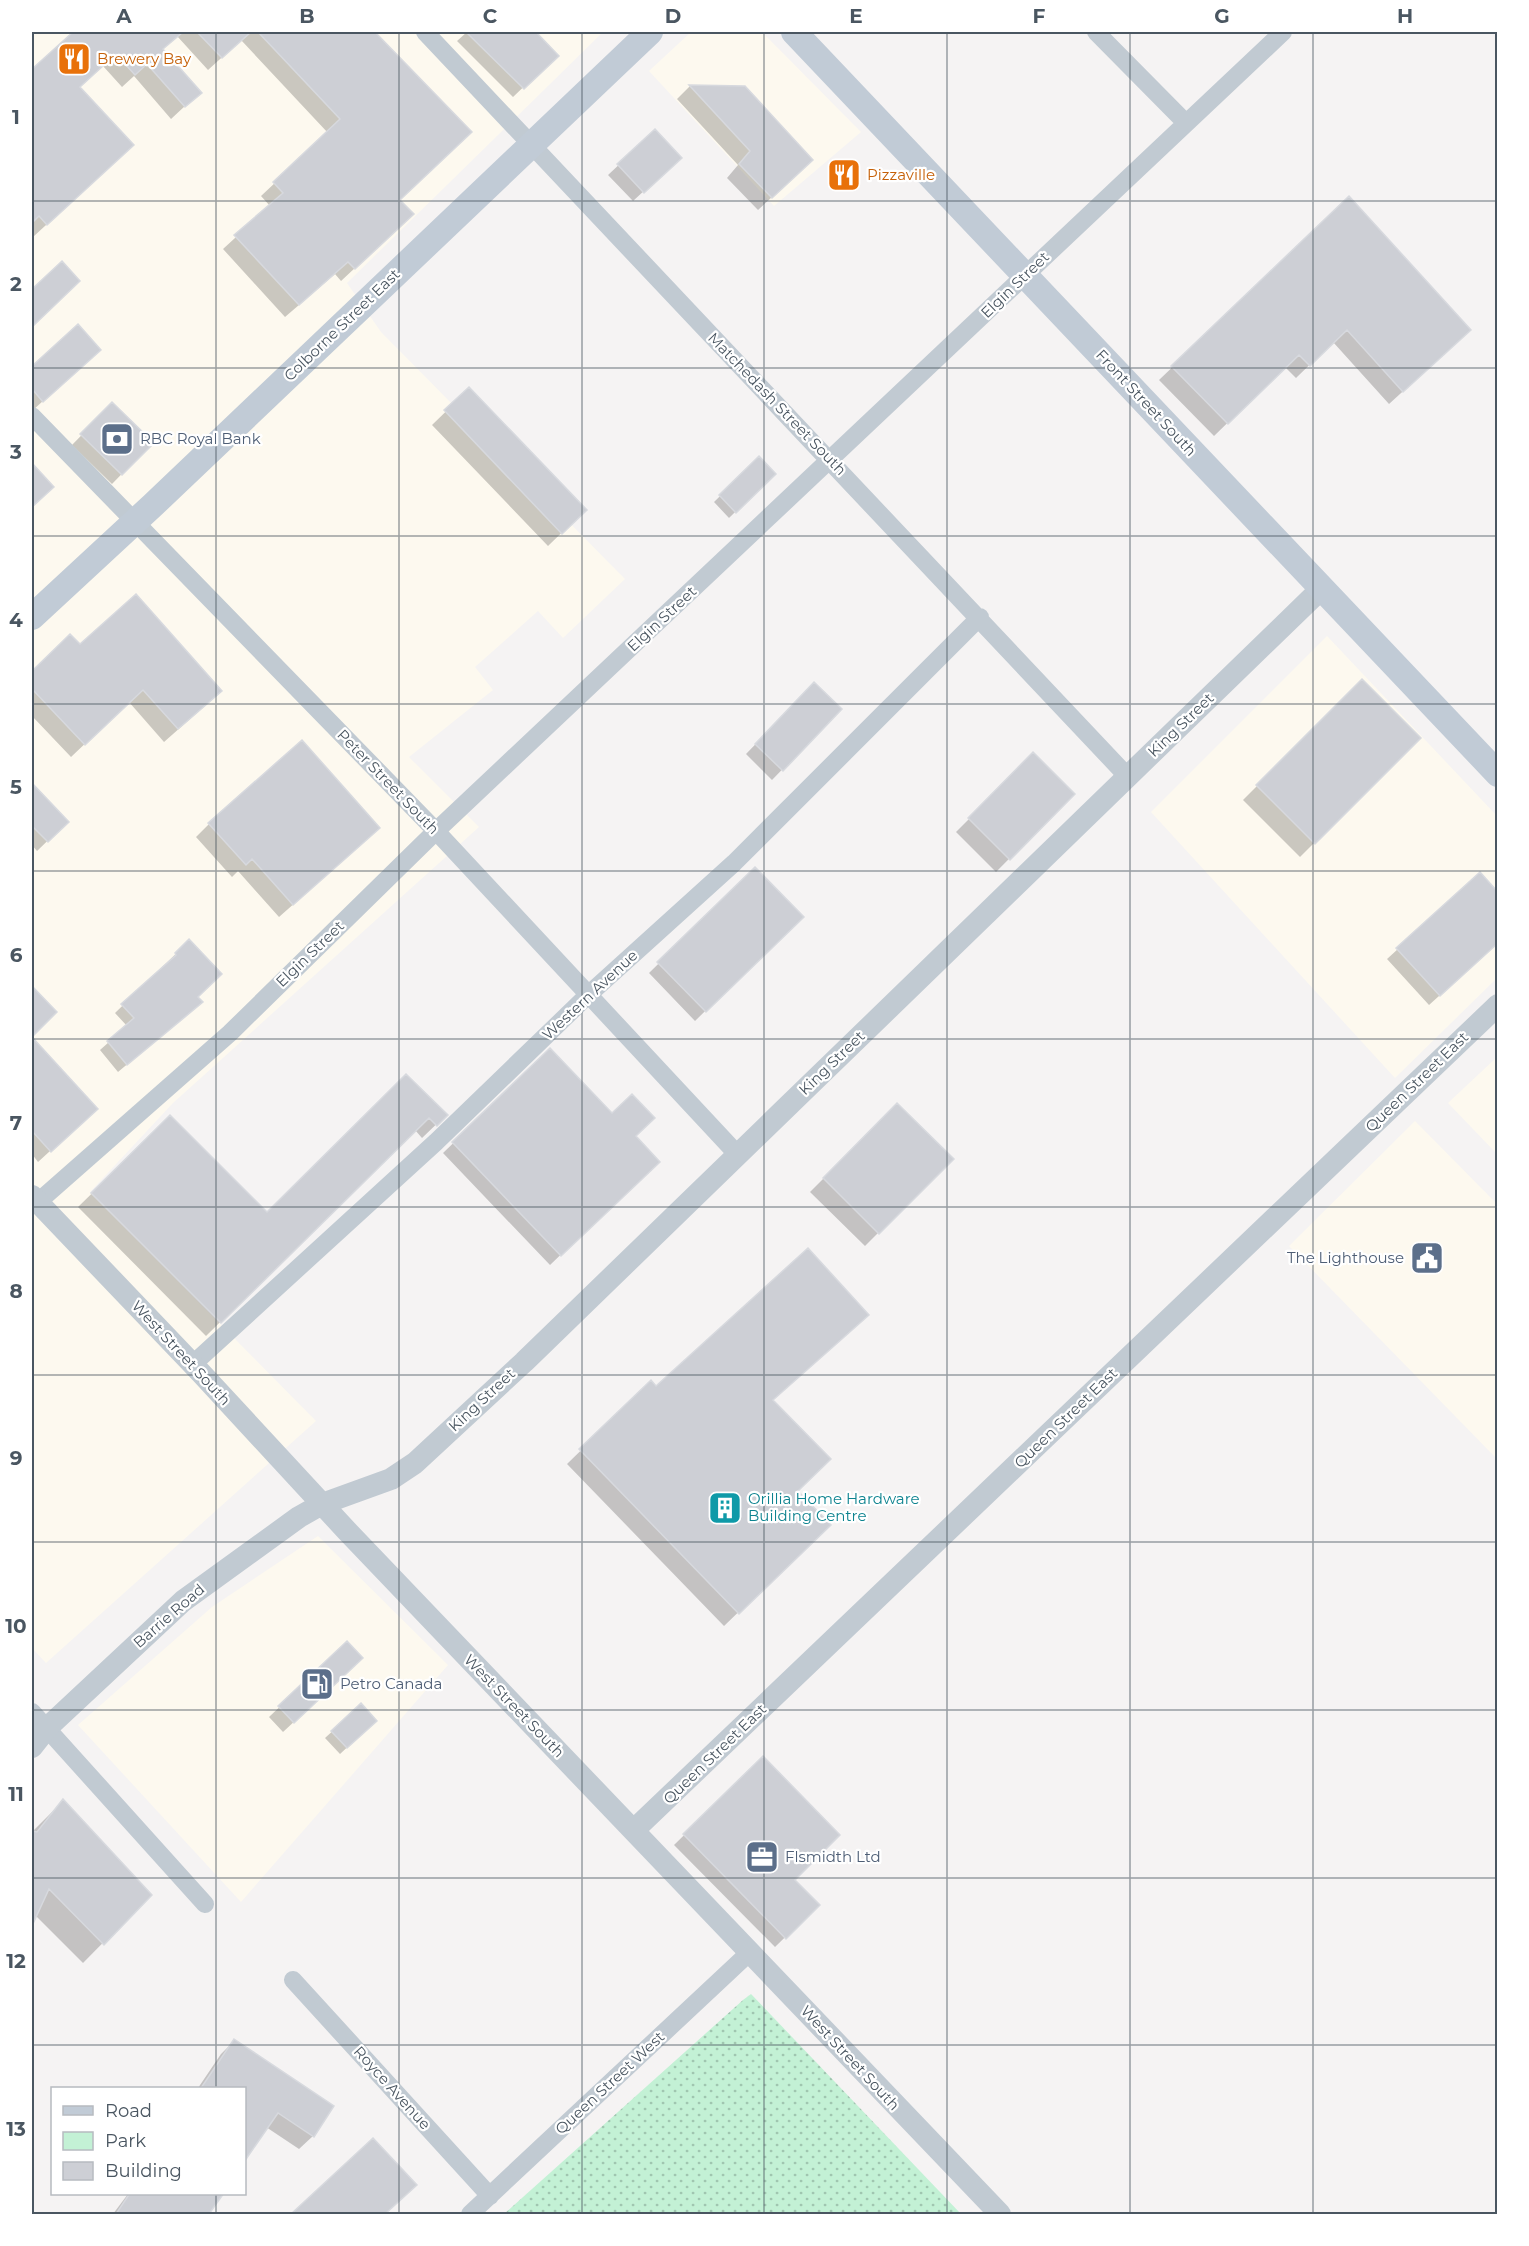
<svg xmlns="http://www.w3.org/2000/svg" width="1529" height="2246" viewBox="0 0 1529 2246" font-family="Montserrat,sans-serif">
<defs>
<pattern id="green-dots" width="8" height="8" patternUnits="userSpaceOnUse" patternTransform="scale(1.5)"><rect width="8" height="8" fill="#c3f1d5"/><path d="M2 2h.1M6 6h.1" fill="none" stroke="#a0c6b0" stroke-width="1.8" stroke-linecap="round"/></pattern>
</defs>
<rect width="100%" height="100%" fill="#f5f3f3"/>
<!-- commercial -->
<path fill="#fdf9ef" d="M32,32H603L347,283L381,332L625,579L563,638L538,611L475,667L493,690L409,757L479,827L173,1103L90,1192L316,1421L46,1663L32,1648Z
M691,32H762L861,132L774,206L649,71Z
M1327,636L1497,816V978L1395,1078L1151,812Z
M1497,1057V1154L1448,1103Z
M1415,1121L1497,1204V1459L1289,1246Z
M318,1536L448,1665L241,1902L78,1725L212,1607Z"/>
<!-- green -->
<path fill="url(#green-dots)" d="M751,1994L961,2214H504L743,2000Z"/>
<!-- shadow -->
<path fill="#0003" d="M73,32H373L470,132L398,200L399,227L341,281L335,274L285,317L223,249L270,206L261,196L328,133L241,40L208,70L177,36L162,50L199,93L171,119L134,76L122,87L103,66L79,88L119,158L33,237L32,235V70Z
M467,32H534L556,56L513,97L457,41Z
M690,86L744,88L798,173L758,210L727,178L738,165L677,99Z
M655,131L670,167L633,201L608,175Z
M1349,198L1456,343L1389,404L1333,342L1296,378L1285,367L1214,436L1159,380Z
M78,326L89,359L32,411V368Z
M469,389L585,510L548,546L432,425Z
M112,404L152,443L112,484L72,445Z
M759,458L774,474L729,518L714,502Z
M32,465L52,487L32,506Z
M70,636L80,646L207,704L164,742L129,702L71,757L32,716V673Z
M1362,681L1419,738L1300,857L1243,800Z
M814,684L840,710L772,780L746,754Z
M1033,755L1073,794L996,872L956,832Z
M32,785L67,822L37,851L32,845Z
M209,824L365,841L279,917L238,871L232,877L196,837Z
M755,869L801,917L695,1021L649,973Z
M1480,874L1498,894V943L1429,1005L1387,959Z
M189,941L196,997L193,1009L118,1072L100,1050L127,1026L115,1013Z
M32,989L55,1012L32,1035Z
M32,1039L96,1109L38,1162L32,1154Z
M550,1050L634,1136L648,1171L550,1265L443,1153Z
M406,1076L446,1115L422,1138L415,1130L206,1336L78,1207L170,1117L267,1214Z
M897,1105L952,1159L865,1246L810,1192Z
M853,1328L772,1401L796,1491L829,1525L724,1626L567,1464L651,1382L656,1388Z
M347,1643L352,1668L283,1732L269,1717Z
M361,1705L369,1727L340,1754L325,1738Z
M763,1758L793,1880L818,1905L775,1947L674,1845Z
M63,1801L150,1895L83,1963L35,1915L32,1923V1832Z
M234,2041L313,2136L299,2149L266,2127L244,2088H198L221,2054Z
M373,2140L401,2198L383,2214H293Z
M128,2194H222L208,2214H113Z"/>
<!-- building -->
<path fill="#cdcfd5" stroke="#d7d9de" stroke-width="1.5" d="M73,32H183L163,49L202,93L185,107L147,64L135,75L116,54L80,87L134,145L47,225L39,216L32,223V69Z
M197,32H251L222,58Z
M258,32H375L472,132L400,200L414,214L355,269L348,262L299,305L234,235L283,193L273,182L340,119Z
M466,32H536L559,56L524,89Z
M689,85L745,86L813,160L772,198L739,164L750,151Z
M655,129L682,158L644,193L617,164Z
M1349,196L1471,330L1403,392L1347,330L1310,366L1299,355L1228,424L1171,366Z
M62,261L80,281L32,327V289Z
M78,324L101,350L43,402L32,389V366Z
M469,387L587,510L562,534L444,410Z
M112,402L154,443L122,475L80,434Z
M759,456L776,474L736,513L719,495Z
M32,463L54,487L32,507Z
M136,594L222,691L178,729L143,690L85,745L32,689V671L70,634L80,644Z
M1362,679L1421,738L1315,844L1256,785Z
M814,682L842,709L783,771L755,744Z
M302,740L380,828L293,905L252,859L246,865L208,823Z
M1033,752L1075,794L1010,860L968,818Z
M32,783L69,822L48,842L32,826Z
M755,867L804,917L706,1012L657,962Z
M1480,872L1497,891V944L1440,996L1396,948Z
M189,939L222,974L198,997L203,1002L127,1065L107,1041L134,1018L121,1004L176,955L175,953Z
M32,986L57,1012L32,1037Z
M32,1037L98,1109L51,1152L32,1131Z
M550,1048L612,1113L632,1094L655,1118L636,1136L660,1162L561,1256L452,1142Z
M406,1074L448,1115L437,1126L429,1118L221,1323L91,1193L170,1115L267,1212Z
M897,1103L954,1159L879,1234L823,1178Z
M808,1248L869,1315L773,1400L831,1459L798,1491L831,1525L739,1614L579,1449L651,1380L656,1386Z
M347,1641L363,1658L294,1723L278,1706Z
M361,1703L377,1721L347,1748L331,1731Z
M763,1756L840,1835L795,1880L820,1905L786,1939L683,1834Z
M63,1799L152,1895L104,1945L49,1889L32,1926V1831L37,1832Z
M234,2039L334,2106L314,2137L278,2113L244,2162V2088H201Z
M373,2138L417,2185L385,2214H291Z
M130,2193H224L209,2214H116Z"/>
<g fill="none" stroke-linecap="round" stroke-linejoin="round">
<!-- minor -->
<path stroke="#c1cad2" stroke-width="18" d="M425,32L1128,777
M1096,32L1185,122
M32,416L436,831L738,1155
M38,1202L230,1033L436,831L1283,32
M193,1364L436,1142L587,996L734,863L980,617
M32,1712L205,1904
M293,1980L490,2196
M470,2214L750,1952"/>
<!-- tertiary -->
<path stroke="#c1cad2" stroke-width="22" d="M32,1196L201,1373L347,1531L1000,2214
M32,1747L47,1728L183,1601L299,1517L322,1504L391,1479L415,1463L524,1362L1321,589
M634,1830L1498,1005"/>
<!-- secondary -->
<path stroke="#c1cbd6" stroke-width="26" d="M794,32L1498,774
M32,617L153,505L650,32"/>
</g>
<!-- grid -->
<path fill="none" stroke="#4a5661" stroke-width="1.5" stroke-opacity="0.55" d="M216,32V2088M399,32V2214M582,32V2214M764,32V2214M947,32V2214M1130,32V2214M1313,32V2214M32,201H1498M32,368H1498M32,536H1498M32,704H1498M32,871H1498M32,1039H1498M32,1207H1498M32,1375H1498M32,1542H1498M32,1710H1498M32,1878H1498M32,2045H1498M216,2194V2214"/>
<!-- icons -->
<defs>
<g id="restaurant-square" transform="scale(1.725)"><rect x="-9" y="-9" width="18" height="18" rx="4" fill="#e8710a" stroke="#fff"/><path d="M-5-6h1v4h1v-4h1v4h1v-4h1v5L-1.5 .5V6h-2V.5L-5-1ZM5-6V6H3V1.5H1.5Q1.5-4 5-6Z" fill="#fff"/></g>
<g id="bank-square" transform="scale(1.725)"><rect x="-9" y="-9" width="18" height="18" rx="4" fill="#5c6f8a" stroke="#fff"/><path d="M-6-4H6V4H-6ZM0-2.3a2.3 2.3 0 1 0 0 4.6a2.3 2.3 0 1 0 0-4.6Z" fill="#fff"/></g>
<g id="civic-square" transform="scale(1.725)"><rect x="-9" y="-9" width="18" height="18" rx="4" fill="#5c6f8a" stroke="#fff"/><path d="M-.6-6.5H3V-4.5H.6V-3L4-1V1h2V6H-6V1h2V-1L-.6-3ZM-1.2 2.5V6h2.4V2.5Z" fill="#fff"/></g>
<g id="building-square" transform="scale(1.725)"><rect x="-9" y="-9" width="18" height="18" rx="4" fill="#0f9aa8" stroke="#fff"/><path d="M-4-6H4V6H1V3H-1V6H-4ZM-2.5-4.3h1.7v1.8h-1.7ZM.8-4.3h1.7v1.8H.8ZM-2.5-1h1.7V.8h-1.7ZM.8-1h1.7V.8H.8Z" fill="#fff"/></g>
<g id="fuel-square" transform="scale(1.725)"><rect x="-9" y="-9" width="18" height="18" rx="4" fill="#5c6f8a" stroke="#fff"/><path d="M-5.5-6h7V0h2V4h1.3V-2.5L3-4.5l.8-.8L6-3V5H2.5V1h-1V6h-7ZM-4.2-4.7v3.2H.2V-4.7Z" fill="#fff"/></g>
<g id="office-square" transform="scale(1.725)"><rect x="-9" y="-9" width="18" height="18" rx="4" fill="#5c6f8a" stroke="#fff"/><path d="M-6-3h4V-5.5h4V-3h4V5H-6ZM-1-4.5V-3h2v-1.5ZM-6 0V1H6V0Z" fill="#fff"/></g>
</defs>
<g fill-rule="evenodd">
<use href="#restaurant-square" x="74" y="59"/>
<use href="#restaurant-square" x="844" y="175"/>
<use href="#bank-square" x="117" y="439"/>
<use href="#civic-square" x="1427" y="1258"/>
<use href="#building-square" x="725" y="1508"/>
<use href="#fuel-square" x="317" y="1684"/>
<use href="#office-square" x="762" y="1857"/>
</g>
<g text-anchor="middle" stroke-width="4.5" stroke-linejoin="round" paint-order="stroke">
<!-- food labels -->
<g font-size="15" fill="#c56008" stroke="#fff" text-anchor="start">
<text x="97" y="64">Brewery Bay</text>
<text x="867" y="180">Pizzaville</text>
</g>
<!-- street labels -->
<g font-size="15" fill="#4a5661" stroke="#fff">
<text transform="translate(1015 285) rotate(-44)" y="5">Elgin Street</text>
<text transform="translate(342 325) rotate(-44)" y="5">Colborne Street East</text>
<text transform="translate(1146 403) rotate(47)" y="5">Front Street South</text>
<text transform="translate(777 404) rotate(46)" y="5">Matchedash Street South</text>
<text transform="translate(662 619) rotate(-43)" y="5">Elgin Street</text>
<text transform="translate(1181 725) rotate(-44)" y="5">King Street</text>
<text transform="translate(388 782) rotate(46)" y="5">Peter Street South</text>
<text transform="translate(310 954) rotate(-44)" y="5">Elgin Street</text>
<text transform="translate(590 995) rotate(-43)" y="5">Western Avenue</text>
<text transform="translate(832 1063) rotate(-44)" y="5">King Street</text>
<text transform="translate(1417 1082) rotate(-44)" y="5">Queen Street East</text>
<text transform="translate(181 1353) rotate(47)" y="5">West Street South</text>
<text transform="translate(482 1400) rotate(-43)" y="5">King Street</text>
<text transform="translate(1066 1418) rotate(-44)" y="5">Queen Street East</text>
<text transform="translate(169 1616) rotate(-41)" y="5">Barrie Road</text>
<text transform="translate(514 1706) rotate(46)" y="5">West Street South</text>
<text transform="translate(715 1754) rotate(-44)" y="5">Queen Street East</text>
<text transform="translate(850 2058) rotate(47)" y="5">West Street South</text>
<text transform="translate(610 2083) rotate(-43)" y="5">Queen Street West</text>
<text transform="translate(392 2088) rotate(48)" y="5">Royce Avenue</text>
</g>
<!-- service labels -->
<g font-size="15" fill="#4e5e75" stroke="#fff" text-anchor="start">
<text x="140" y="444">RBC Royal Bank</text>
<text x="1404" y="1263" text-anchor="end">The Lighthouse</text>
<text x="340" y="1689">Petro Canada</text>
<text x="785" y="1862">Flsmidth Ltd</text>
</g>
<!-- culture labels -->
<g font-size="15" fill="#0d838f" stroke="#fff" text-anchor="start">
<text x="748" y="1504">Orillia Home Hardware<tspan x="748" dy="17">Building Centre</tspan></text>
</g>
</g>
<!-- border -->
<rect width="1529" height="2246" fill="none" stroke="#ffffff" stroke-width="66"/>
<!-- legend -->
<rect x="51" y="2087" width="195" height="108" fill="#ffffff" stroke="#b7bbc0" stroke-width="1.5"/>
<rect x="63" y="2106" width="30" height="9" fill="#c1cbd6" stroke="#b7bbc0" stroke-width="1.5"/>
<text x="105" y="2117" font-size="18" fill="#4a5661">Road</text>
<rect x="63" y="2132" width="30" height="18" fill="#c3f1d5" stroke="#b7bbc0" stroke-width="1.5"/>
<text x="105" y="2147" font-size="18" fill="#4a5661">Park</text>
<rect x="63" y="2162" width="30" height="18" fill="#cdcfd5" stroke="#b7bbc0" stroke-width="1.5"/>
<text x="105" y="2177" font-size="18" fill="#4a5661">Building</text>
<rect x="33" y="33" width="1463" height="2180" fill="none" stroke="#4a5661" stroke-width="2"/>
<g font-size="20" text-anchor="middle" font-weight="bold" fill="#4a5661">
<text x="124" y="23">A</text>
<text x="307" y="23">B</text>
<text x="490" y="23">C</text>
<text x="673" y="23">D</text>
<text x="856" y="23">E</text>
<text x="1039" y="23">F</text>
<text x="1222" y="23">G</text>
<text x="1405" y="23">H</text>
<text x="16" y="124">1</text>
<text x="16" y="291">2</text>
<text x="16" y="459">3</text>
<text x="16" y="627">4</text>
<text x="16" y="794">5</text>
<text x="16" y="962">6</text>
<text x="16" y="1130">7</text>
<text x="16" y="1298">8</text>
<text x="16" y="1465">9</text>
<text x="16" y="1633">10</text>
<text x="16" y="1801">11</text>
<text x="16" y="1968">12</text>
<text x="16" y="2136">13</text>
</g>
</svg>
